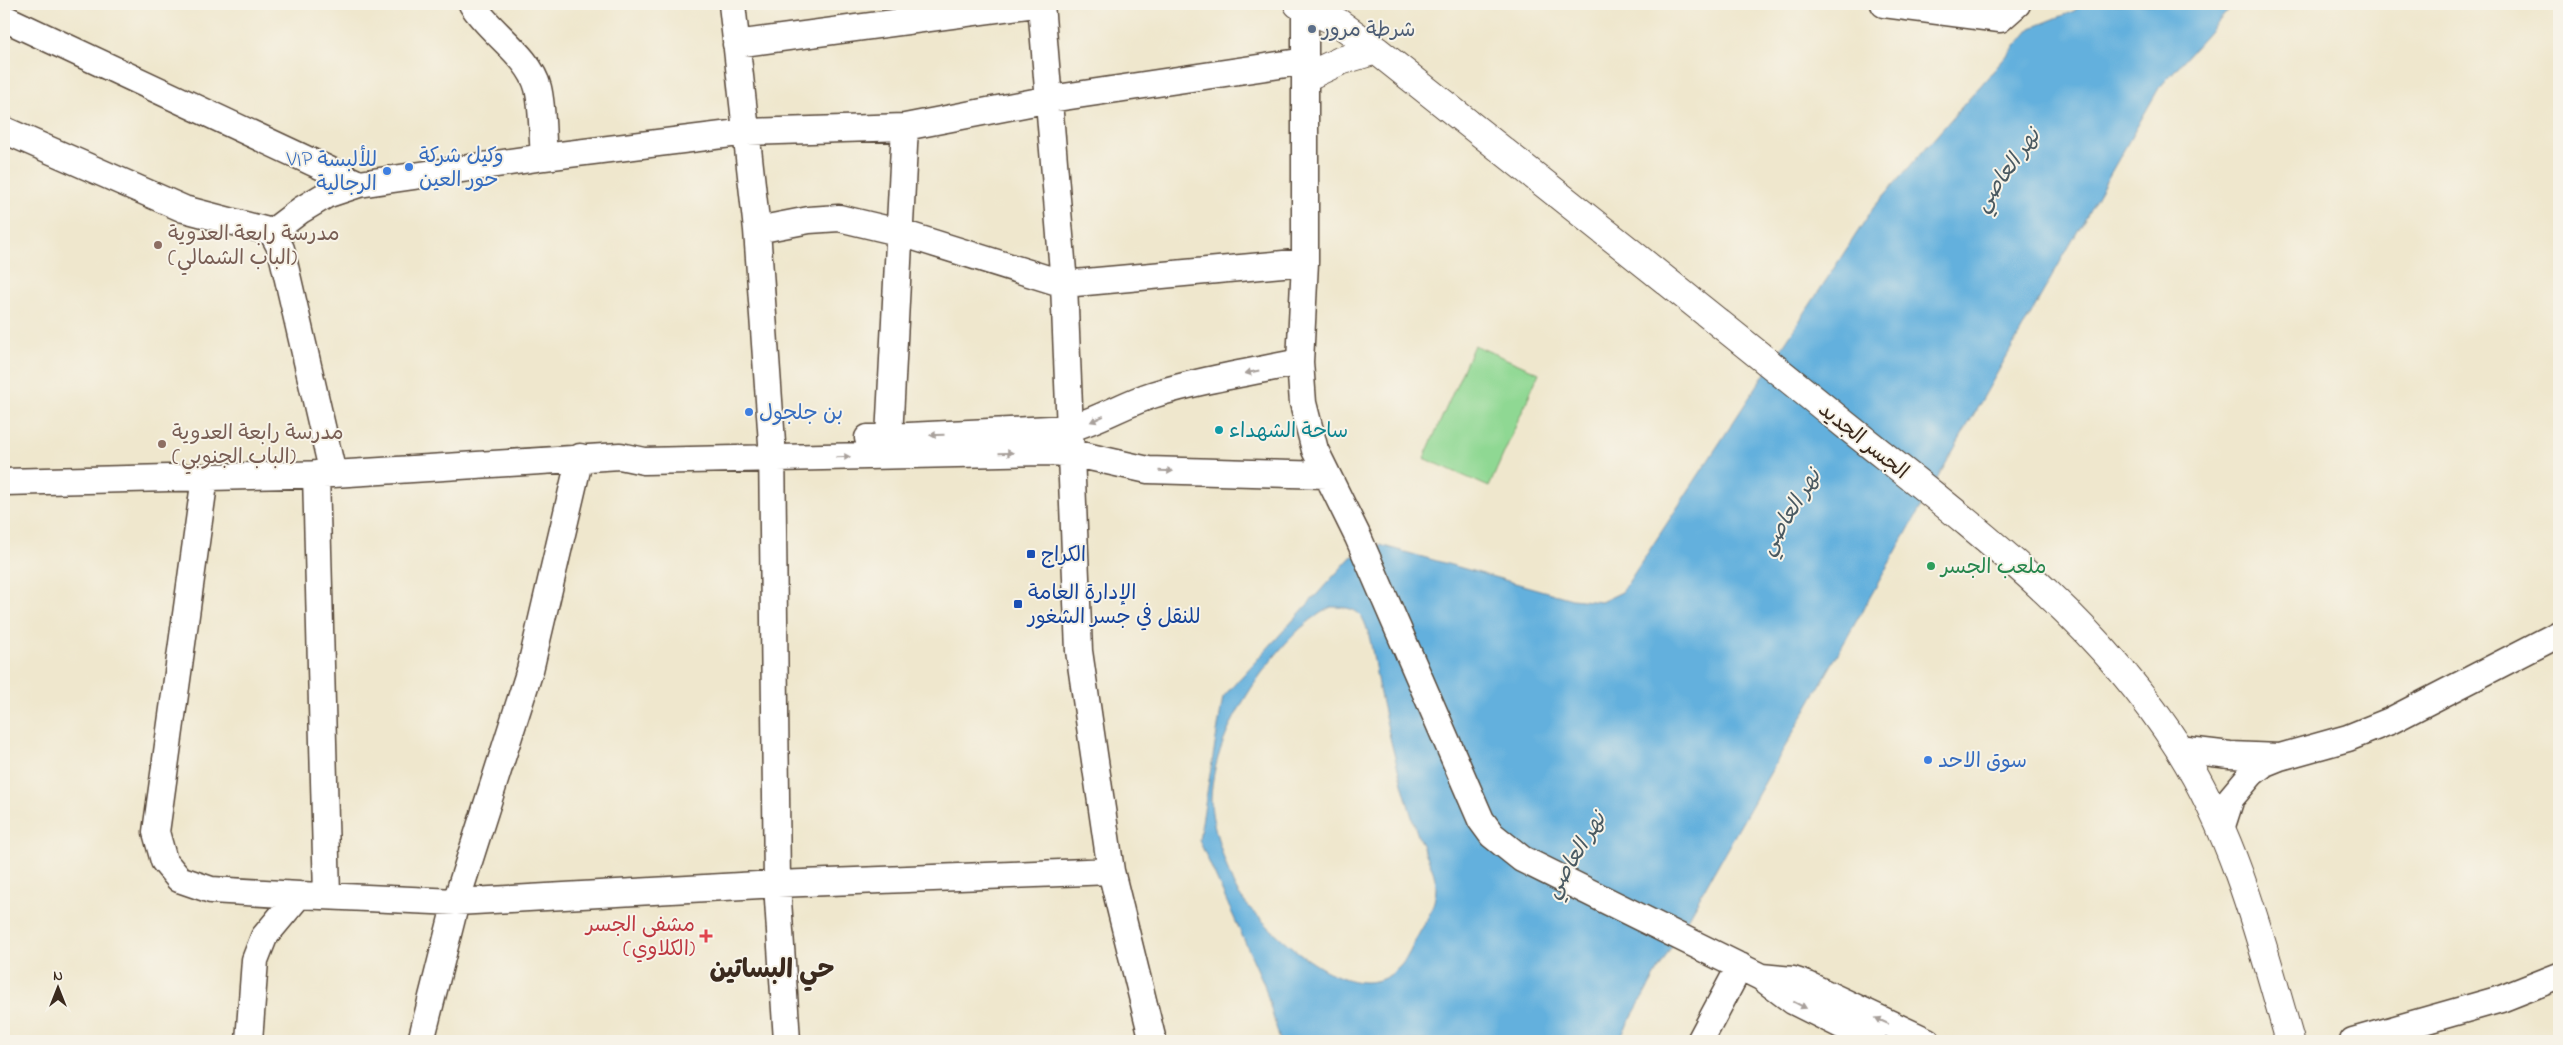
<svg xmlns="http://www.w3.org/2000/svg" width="2563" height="1045" viewBox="0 0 2563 1045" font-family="'Indie Flower','Playpen Sans Arabic',sans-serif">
<rect width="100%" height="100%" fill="#f7f3e8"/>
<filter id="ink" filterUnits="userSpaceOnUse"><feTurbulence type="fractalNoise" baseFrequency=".02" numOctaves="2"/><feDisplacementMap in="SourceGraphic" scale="10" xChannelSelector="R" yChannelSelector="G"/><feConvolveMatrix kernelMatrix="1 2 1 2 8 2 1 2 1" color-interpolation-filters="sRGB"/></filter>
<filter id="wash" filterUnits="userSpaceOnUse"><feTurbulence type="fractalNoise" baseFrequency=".0096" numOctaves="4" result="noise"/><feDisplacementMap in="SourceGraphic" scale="20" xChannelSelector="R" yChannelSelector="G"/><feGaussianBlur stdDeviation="1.12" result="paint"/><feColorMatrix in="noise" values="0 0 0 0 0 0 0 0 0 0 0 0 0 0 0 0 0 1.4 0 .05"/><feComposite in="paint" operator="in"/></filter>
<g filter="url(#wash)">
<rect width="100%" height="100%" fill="#efe7cd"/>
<!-- green -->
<path fill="#8fd893" stroke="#658158" d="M1474,345L1539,373L1489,487L1424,458Z"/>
<!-- water -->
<path fill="#64b0dd" stroke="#506d7e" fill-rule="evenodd" d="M2083,4H2234L2159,88L1618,1041H1280L1264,984L1199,840L1223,697L1351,557L1380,545L1572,599L1601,602L1622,592L1874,207L2031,28L2074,11ZM1331,607C1341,607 1354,607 1361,616C1371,629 1375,672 1379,689C1389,737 1401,783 1416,830C1421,847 1436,869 1436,887C1436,906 1425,923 1416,939C1412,947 1408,957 1402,964C1365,1009 1304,959 1273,931C1261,919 1247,907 1238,893C1230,880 1226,864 1221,849C1216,833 1211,816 1211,799C1212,755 1236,709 1261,674C1281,647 1301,623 1331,607Z"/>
</g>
<g filter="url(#ink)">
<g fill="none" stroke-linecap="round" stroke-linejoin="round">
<!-- minor casing -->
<g stroke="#564638" stroke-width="29">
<path id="minor" d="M472,4C489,32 530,56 538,88C543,109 542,135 544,157
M732,4L757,230L772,443L777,884L787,1041
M1041,4L1064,284L1079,651L1111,871L1153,1041
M1305,4V262L1300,362L1303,403L1315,450L1358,537L1481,820L1492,835L1522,859L1761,977L1793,1001L1873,1041
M1884,4L2000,19L2017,4
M4,18L359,184
M736,44L1035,4
M4,130L184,209L272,232L281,249L333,474
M757,230L809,220L839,218L898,232L1064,284L1305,262
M272,232L301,210L326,195L359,184L544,157L747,132L905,127L1050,99L1306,61
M889,437L905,127
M868,438L1070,428C1099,420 1124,404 1152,395C1200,380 1251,372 1300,362
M316,474L327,896
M205,477L156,832L164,861L179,879L211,890L299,895
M4,482L333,474L620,456L644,461L1042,452L1072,453L1148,470L1327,475
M2179,749L2230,755L2279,757
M2221,829L2231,798L2252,773L2265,763L2280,757L2348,738L2390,721L2559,634
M1761,977L1793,980L1808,985L1927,1041
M249,1041L255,960L264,937L299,895L456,902L777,884L1111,871
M421,1041L456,902L530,670L580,457
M1700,1041L1740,966
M2353,1041L2501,999L2559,976"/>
</g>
<!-- major casing -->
<g stroke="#564638" stroke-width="30">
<path id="major" d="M1298,4L1339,23L1376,50C1532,174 1688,297 1843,423C1965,521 2095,615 2180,750C2236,839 2261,941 2290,1041
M1306,77L1340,61L1376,50"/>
</g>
<!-- minor -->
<use href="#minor" stroke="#fff" stroke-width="26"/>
<!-- major -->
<use href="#major" stroke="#fff" stroke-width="28"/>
</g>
<!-- one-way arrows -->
<defs><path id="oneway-solid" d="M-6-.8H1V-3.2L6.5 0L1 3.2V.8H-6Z" transform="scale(1.25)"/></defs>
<g fill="#a79f9a">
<use href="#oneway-solid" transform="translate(1252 372) rotate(168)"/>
<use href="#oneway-solid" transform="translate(1097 419) rotate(156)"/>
<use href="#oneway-solid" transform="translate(937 435) rotate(178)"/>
<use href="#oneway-solid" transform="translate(1006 453) rotate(-1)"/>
<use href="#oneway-solid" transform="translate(843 457) rotate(-1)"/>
<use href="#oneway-solid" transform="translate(1166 471) rotate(2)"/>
<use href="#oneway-solid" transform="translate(1800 1005) rotate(27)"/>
<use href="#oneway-solid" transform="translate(1882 1021) rotate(-155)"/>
</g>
</g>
<!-- markers -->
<circle fill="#5c6f8a" stroke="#f7f3e8" stroke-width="2" cx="1312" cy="29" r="5"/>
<g fill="#3f7fe0" stroke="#f7f3e8" stroke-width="2">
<circle cx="409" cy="167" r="5"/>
<circle cx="387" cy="171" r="5"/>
<circle cx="749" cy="412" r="5"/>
<circle cx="1928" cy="760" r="5"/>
</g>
<g fill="#8d6e63" stroke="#f7f3e8" stroke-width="2">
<circle cx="158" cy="245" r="5"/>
<circle cx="162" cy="444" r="5"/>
</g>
<circle fill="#0f9aa8" stroke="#f7f3e8" stroke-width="2" cx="1219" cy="430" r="5"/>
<g fill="#1a4fb4" stroke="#f7f3e8" stroke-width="2">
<rect x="1026" y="549" width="10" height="10" rx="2.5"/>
<rect x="1013" y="599" width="10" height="10" rx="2.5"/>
</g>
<circle fill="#2e9e5b" stroke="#f7f3e8" stroke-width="2" cx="1931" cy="566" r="5"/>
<path fill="#e0444e" stroke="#f7f3e8" stroke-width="2" d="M703.5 928.5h5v5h5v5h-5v5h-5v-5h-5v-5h5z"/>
<g text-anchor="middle" stroke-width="4" stroke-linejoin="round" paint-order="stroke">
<!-- service labels -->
<g font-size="21" fill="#4e5e75" stroke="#f7f3e8" text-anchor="start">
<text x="1322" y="36">شرطة مرور</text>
</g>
<!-- shop labels -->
<g font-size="21" fill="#366cbe" stroke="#f7f3e8" text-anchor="start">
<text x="419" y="162">وكيل شركة<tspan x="419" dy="24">حور العين</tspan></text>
<text x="377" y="166" text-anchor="end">VIP للألبسة<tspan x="377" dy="24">الرجالية</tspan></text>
<text x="759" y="419">بن جلجول</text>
<text x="1938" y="767">سوق الاحد</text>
</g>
<!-- education labels -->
<g font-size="21" fill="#785e54" stroke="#f7f3e8" text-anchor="start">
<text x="168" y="240">مدرسة رابعة العدوية<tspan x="168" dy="24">(الباب الشمالي)</tspan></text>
<text x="172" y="439">مدرسة رابعة العدوية<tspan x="172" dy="24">(الباب الجنوبي)</tspan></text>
</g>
<!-- culture labels -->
<g font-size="21" fill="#0d838f" stroke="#f7f3e8" text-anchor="start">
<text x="1229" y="437">ساحة الشهداء</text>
</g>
<!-- street labels -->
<g font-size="21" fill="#3b2a1e" stroke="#f7f3e8">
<text transform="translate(1864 440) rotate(39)" y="7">الجسر الجديد</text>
</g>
<!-- transit labels -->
<g font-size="21" fill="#164399" stroke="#f7f3e8" text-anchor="start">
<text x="1041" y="561">الكراج</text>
<text x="1028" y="599">الإدارة العامة<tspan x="1028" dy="24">للنقل في جسر الشغور</tspan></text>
</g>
<!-- leisure labels -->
<g font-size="21" fill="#27864d" stroke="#f7f3e8" text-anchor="start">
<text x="1941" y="573">ملعب الجسر</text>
</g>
<!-- health labels -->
<g font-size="21" fill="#be3a42" stroke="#f7f3e8" text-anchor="end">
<text x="695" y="931">مشفى الجسر<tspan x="695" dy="24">(الكلاوي)</tspan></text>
</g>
<!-- water labels -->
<g font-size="22" font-style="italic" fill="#495961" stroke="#f7f3e8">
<text transform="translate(2006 169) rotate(-54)" y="8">نهر العاصي</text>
<text transform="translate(1789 511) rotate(-58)" y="8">نهر العاصي</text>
<text transform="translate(1574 854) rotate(-58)" y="8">نهر العاصي</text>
</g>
<!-- district labels -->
<g font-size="26" font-weight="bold" fill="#3b2a1e" stroke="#f7f3e8">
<text x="772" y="977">حي البساتين</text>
</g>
</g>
<!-- margin -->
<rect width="2563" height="1045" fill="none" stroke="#f7f3e8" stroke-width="20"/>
<!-- north arrow -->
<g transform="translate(58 988)" stroke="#f7f3e8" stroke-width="4" paint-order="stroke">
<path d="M0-4L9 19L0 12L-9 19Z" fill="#3b2a1e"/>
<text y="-8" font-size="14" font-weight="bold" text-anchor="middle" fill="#3b2a1e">N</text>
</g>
</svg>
